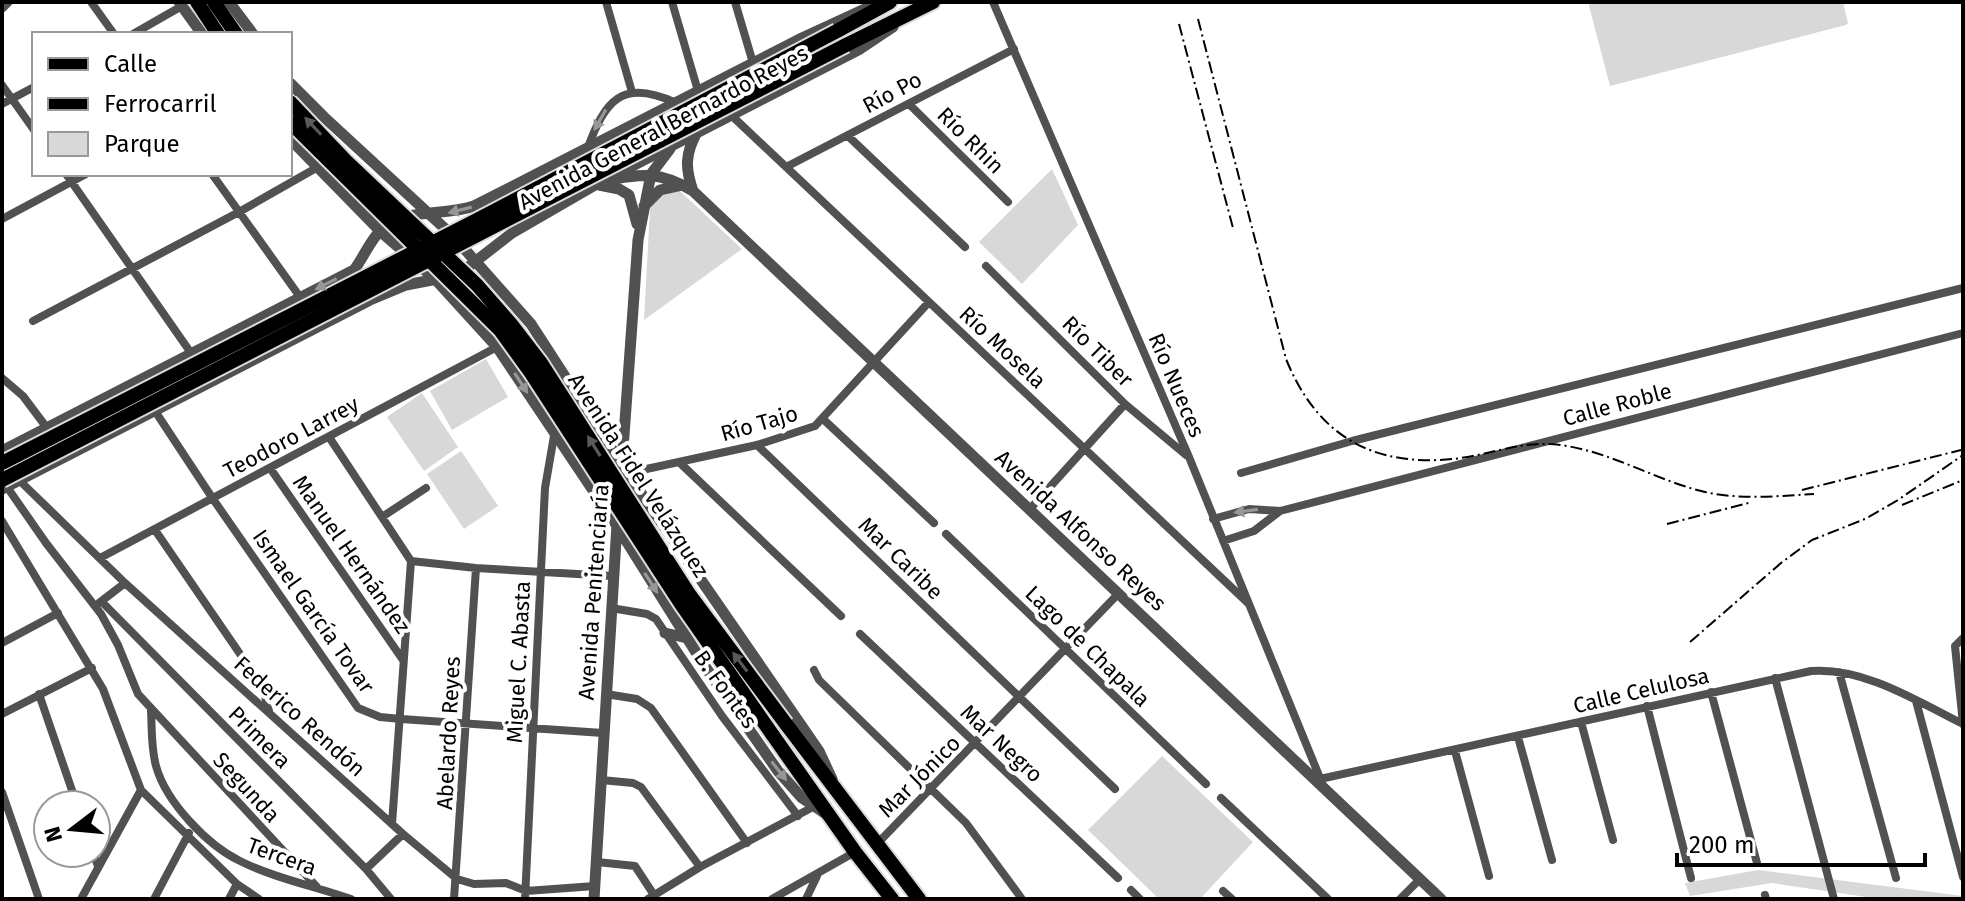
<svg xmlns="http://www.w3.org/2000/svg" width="1965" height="901" viewBox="0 0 1965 901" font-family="'Fira Sans',sans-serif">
<rect width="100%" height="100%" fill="#fff"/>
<!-- green -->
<path fill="#d8d8d8" d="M1588,2H1843L1848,23L1846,25L1610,86Z
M1052,169L1078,225L1022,284L979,242Z
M680,191L742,249L644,320L650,209C655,194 665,193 680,191Z
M486,359L508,397L452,430L430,391Z
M422,393L458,447L424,471L387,417Z
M461,451L498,506L464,529L427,474Z
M1162,756L1253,842L1200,899H1159L1088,830Z
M1758,870L1963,896V899H1880L1772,883L1690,896L1685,883Z"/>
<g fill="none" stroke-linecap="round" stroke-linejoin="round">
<!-- primary casing -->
<g stroke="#dbdbdb" stroke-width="18">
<path id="primary" d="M837,31L890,2
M846,45L933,2"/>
</g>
<!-- trunk casing -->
<g stroke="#dbdbdb" stroke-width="18">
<path id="trunk" d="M197,2L218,34
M214,2L236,34
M786,724L919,899
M772,734L855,852L892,899"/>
</g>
<!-- minor -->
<path stroke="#515151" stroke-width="8" d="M91,2L114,34
M606,2L632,92
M672,2L698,91
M735,2L753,63
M993,2L1189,457L1322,783
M2,9L9,2
M133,34L182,6
M2,85L34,130
M2,104L34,87
M909,104L1008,202
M731,115L1248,603
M848,136L965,247
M587,150C605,100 622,78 676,103
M786,167L1014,49
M66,174L191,353
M212,174L300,297
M2,219L86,174
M986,266L1125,404L1186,455
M33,321L239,212L318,167
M2,378L23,396L47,428
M155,411L213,499L358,708L380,717L401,719L603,733
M823,419L934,523
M329,437L411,561
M757,445L1115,789
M680,463L841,616
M270,468L403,660
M628,473L757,445L815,426L929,302
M1241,473L1352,441L1963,288
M20,481L125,583L403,834L457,879L474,884L506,883L526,891L595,886
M7,487L46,543L101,614L118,645L138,694L317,887
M1030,509L1125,404
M382,517L426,488
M1213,519L1249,509L1280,511L1963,333
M2,521L103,689L141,790L237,884L259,899
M155,530L262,686L269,711
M946,534L1206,784
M1223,541L1254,531L1280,511
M100,558L497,347
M411,561L476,568L612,576
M102,602L366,869L391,899
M99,603L125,583
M611,608L647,614L656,619L722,716L798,816
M860,634L1118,878
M1963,638L1955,646L1963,724
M2,643L58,613
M814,670L819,680L966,823L1022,899
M1839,672L1896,878
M1775,678L1834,899
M1711,692L1757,863
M39,694L77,805
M606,694L637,699L651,708L747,843
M1916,701L1963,877
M1647,706L1691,878
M151,711C152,729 151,748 156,766C166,802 207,845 240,861C274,878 314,886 351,899
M2,714L92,668
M1581,722L1613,840
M1518,737L1552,860
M1455,751L1489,876
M1320,779L1811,671C1864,667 1917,701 1963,724
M601,780L633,783L641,787L700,867
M2,792L39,899
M1221,798L1328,899
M392,824L411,561
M876,845L1119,593
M93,853L98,866
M597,862L635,866L654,895
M366,869L403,834
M1131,890L1140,899
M1223,891L1232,899
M1765,895L1766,899
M81,899L141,790
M154,899L189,833
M229,899L237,884
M454,899L476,568
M525,899L545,488L554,436
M648,899L700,867L813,807
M772,899L855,852
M806,899L817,876
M1400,899L1420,879"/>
<!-- tertiary -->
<path stroke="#515151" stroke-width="11" d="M179,2L202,34
M229,2L253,34
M290,83L324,117L453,236L531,324L630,477L819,751L832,779
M290,139L380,231L436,280L497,347L617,526L704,665L778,771L802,798L829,816
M602,181C641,174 658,170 693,191L1441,899
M599,185L619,189L629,195L637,224
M693,191C685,168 685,154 697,132
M644,206L660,190L683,185
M2,451L354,270C364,257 371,238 383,228C407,208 446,216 474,206L802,38L880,2
M622,463L638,240L651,174L670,149
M2,489L370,300L406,285L458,275L512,233L595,185L860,49L893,27
M665,633L687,638
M594,899L617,524"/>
<!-- primary -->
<use href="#primary" stroke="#000" stroke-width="14"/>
<!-- trunk -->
<use href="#trunk" stroke="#000" stroke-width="14"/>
<!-- rail -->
<path stroke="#000" stroke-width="2" stroke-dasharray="12 4 2 4" stroke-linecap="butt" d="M1198,19L1286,359C1317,435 1371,467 1453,459C1492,455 1526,438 1567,446C1615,454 1658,481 1705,492C1741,500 1778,496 1814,494
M1179,24L1233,228
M1802,490L1961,450
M1902,505L1963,480
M1667,524L1752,502
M1690,642L1781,563L1812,540L1865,519L1898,500L1963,455"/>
<!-- primary-bridge casing -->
<g stroke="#dbdbdb" stroke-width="18" stroke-linecap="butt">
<path id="primary-bridge" d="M2,463L473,222L837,31
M2,480L846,45"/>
</g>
<!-- trunk-bridge casing -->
<g stroke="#dbdbdb" stroke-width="18" stroke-linecap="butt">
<path id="trunk-bridge" d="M290,102L346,161L477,285L511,324L541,363L689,594L786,724
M290,122L500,330L531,373L681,604L772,734"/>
</g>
<!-- primary-bridge -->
<use href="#primary-bridge" stroke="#000" stroke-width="14"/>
<!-- trunk-bridge -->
<use href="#trunk-bridge" stroke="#000" stroke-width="14"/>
</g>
<!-- one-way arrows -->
<defs><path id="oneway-solid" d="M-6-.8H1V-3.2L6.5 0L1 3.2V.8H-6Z" transform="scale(2)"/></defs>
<g fill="#979797">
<use href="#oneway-solid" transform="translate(600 120) rotate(119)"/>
<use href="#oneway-solid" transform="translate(460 210) rotate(166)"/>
<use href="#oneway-solid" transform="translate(326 284) rotate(153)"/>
<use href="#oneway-solid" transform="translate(521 383) rotate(57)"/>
<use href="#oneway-solid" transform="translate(1246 511) rotate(172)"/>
<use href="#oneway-solid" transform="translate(651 583) rotate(57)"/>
<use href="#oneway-solid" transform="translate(779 771) rotate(52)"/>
</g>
<g fill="#595959">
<use href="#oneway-solid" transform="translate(313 126) rotate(-133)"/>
<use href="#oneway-solid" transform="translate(594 446) rotate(-122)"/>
<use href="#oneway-solid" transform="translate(740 662) rotate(-127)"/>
</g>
<g text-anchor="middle" stroke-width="8" stroke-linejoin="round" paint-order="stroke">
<!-- street labels -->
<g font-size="22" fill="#000" stroke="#fff">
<text transform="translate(892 92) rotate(-28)" y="8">Río Po</text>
<text transform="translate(663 127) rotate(-28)" y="8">Avenida General Bernardo Reyes</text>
<text transform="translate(971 140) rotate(45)" y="8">Río Rhin</text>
<text transform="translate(1003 347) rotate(43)" y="8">Río Mosela</text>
<text transform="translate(1098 351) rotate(45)" y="8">Río Tiber</text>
<text transform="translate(1177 385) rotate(67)" y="8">Río Nueces</text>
<text transform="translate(1617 404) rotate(-15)" y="8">Calle Roble</text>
<text transform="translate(759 423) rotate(-16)" y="8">Río Tajo</text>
<text transform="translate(291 437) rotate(-28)" y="8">Teodoro Larrey</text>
<text transform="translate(639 475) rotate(57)" y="8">Avenida Fidel Velázquez</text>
<text transform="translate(1081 530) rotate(43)" y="8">Avenida Alfonso Reyes</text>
<text transform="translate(352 554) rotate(55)" y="8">Manuel Hernández</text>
<text transform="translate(901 558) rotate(44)" y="8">Mar Caribe</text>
<text transform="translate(593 592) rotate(-86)" y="8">Avenida Penitenciaría</text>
<text transform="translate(314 611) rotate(55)" y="8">Ismael García Tovar</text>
<text transform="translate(1088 646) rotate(44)" y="8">Lago de Chapala</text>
<text transform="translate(518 662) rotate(-87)" y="8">Miguel C. Abasta</text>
<text transform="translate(726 689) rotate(54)" y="8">B. Fontes</text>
<text transform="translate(1641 690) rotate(-13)" y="8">Calle Celulosa</text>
<text transform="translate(300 716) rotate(42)" y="8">Federico Rendón</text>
<text transform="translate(448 733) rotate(-87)" y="8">Abelardo Reyes</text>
<text transform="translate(260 737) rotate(45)" y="8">Primera</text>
<text transform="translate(1002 743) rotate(43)" y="8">Mar Negro</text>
<text transform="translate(919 776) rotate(-45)" y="8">Mar Jónico</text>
<text transform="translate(247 787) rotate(47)" y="8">Segunda</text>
<text transform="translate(282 856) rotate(20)" y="8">Tercera</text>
</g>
</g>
<!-- border -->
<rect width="1965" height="901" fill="none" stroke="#000000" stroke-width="8"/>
<!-- legend -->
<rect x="32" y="32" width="260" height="144" fill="#ffffff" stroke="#999999" stroke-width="2"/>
<rect x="48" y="58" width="40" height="12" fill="#000000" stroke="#999999" stroke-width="2"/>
<text x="104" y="72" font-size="24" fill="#000000">Calle</text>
<rect x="48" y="98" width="40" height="12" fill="#000000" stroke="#999999" stroke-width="2"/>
<text x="104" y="112" font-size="24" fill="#000000">Ferrocarril</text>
<rect x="48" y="132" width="40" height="24" fill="#d8d8d8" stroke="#999999" stroke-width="2"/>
<text x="104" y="152" font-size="24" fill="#000000">Parque</text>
<!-- north arrow -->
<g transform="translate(72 829) rotate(254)"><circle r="38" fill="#ffffff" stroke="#999999" stroke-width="2"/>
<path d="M0-6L14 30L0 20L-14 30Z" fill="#000000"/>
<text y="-12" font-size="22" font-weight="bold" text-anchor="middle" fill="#000000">N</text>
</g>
<!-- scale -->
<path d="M1677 853v12h248v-12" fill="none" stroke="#000000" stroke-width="4"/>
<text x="1689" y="853" font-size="24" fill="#000000" stroke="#ffffff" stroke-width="6" paint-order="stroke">200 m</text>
</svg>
